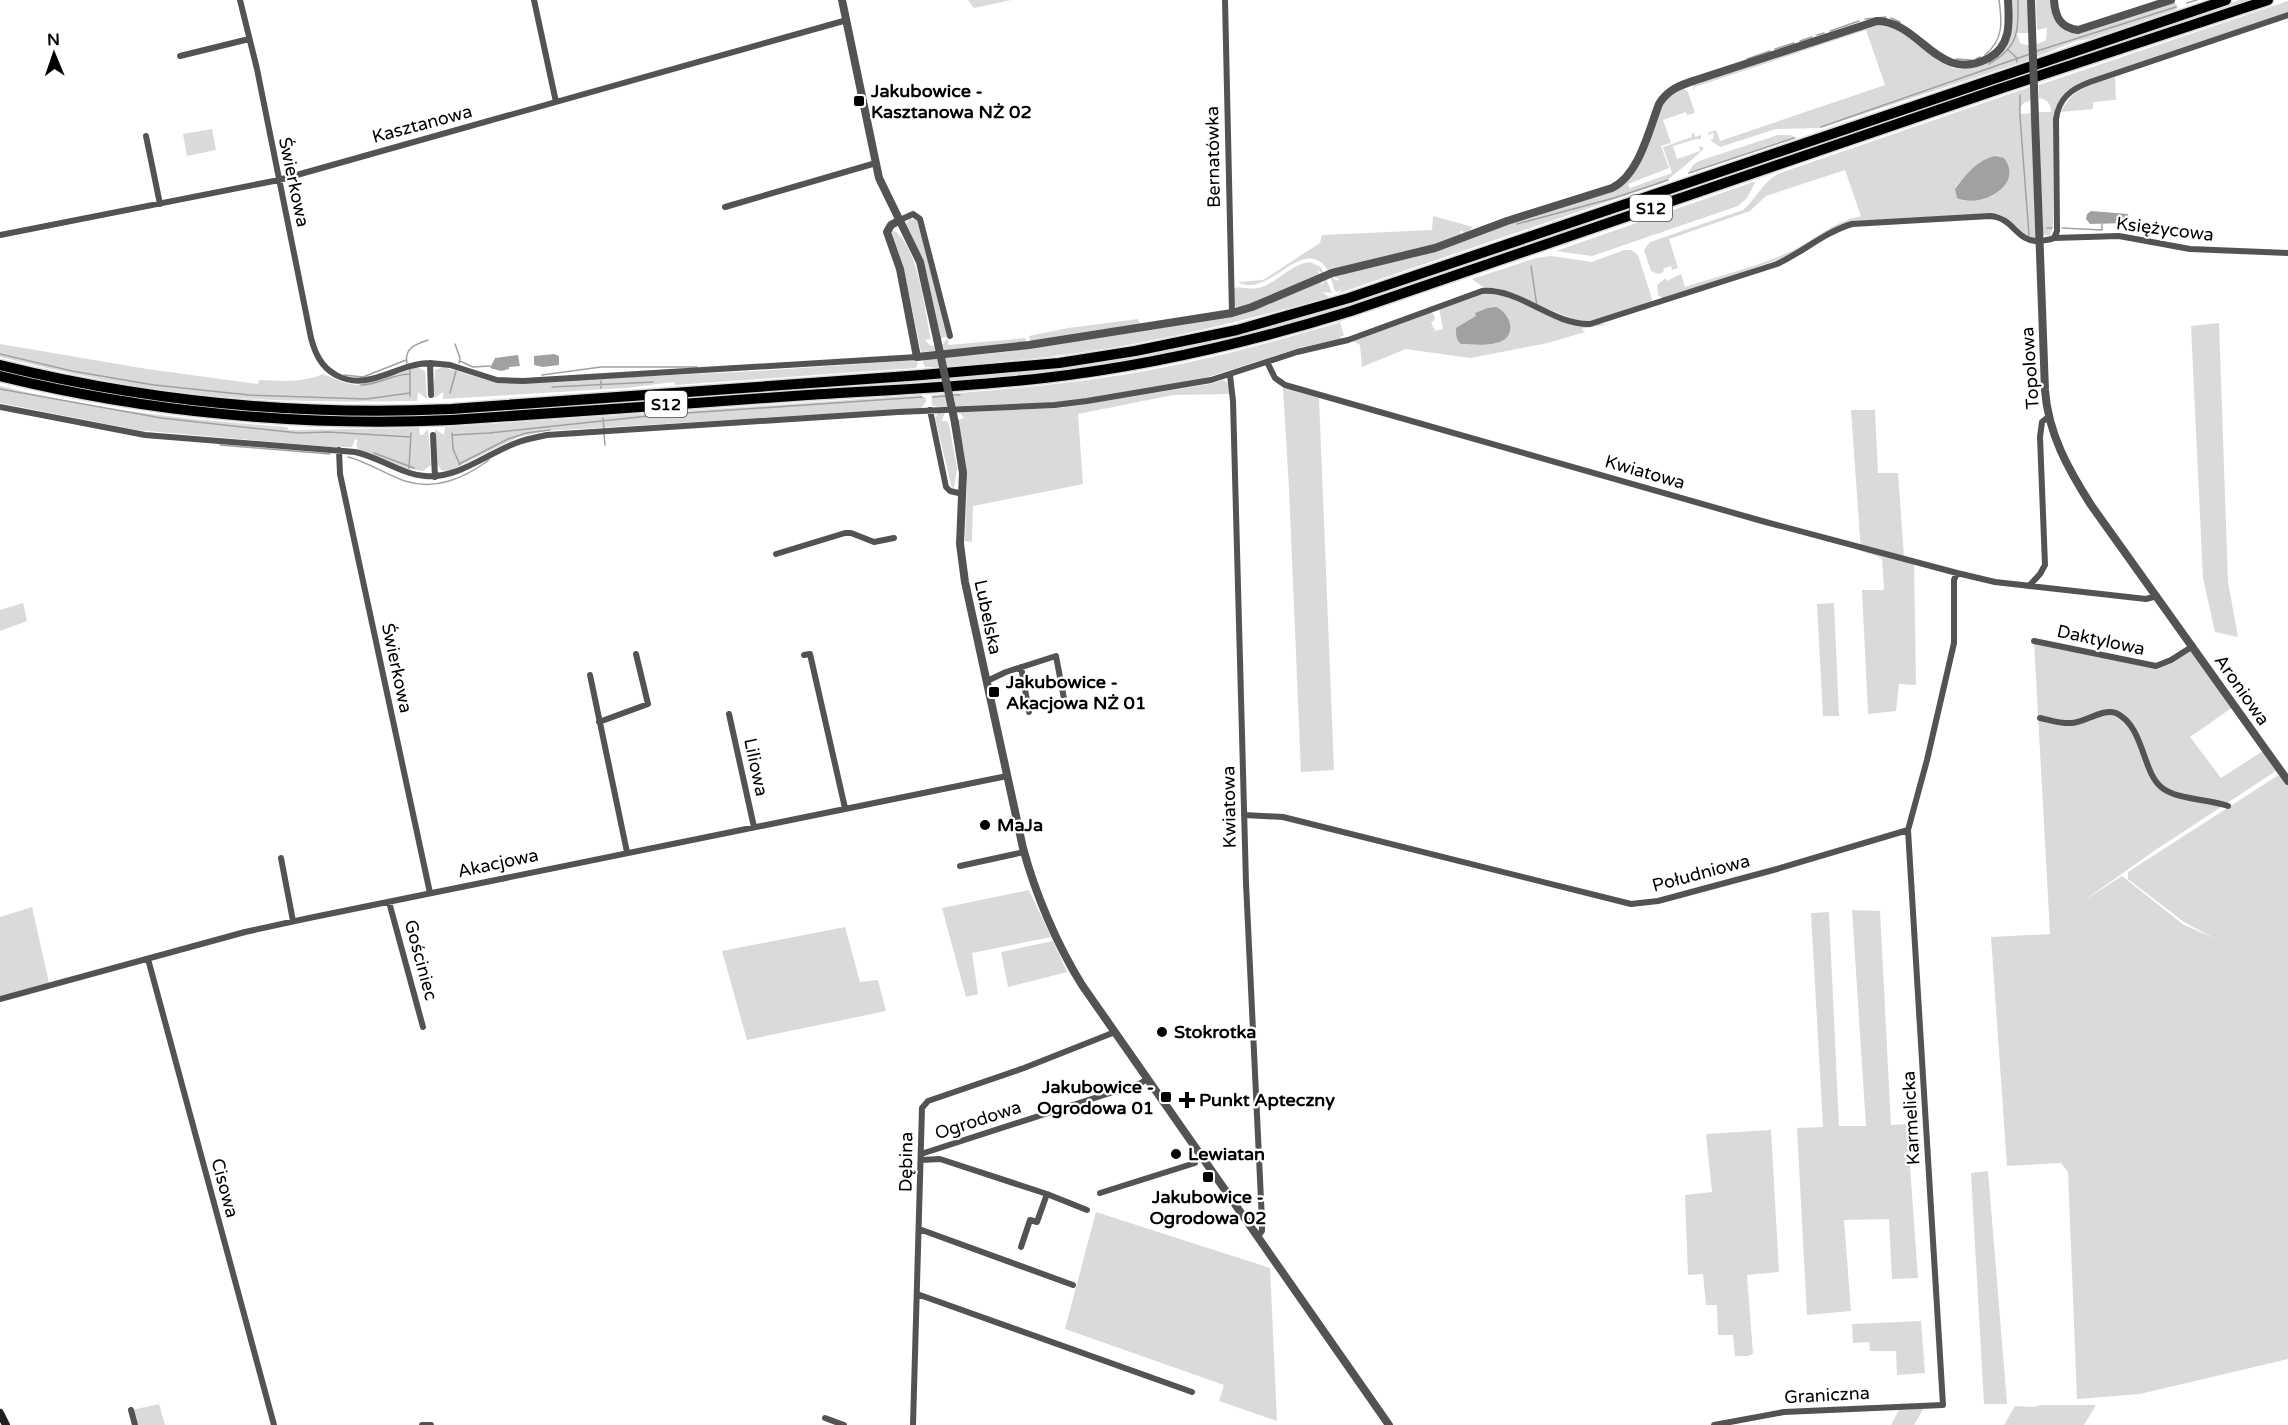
<svg xmlns="http://www.w3.org/2000/svg" width="2288" height="1425" viewBox="0 0 2288 1425" font-family="'Varela Round',sans-serif">
<rect width="100%" height="100%" fill="#fff"/>
<!-- green -->
<path fill="#dadada" fill-rule="evenodd" d="M968,0H1011L974,8Z
M2011,0H2028L2029,33H2017L2020,43C2028,47 2038,45 2046,40L2047,28L2037,30L2036,0H2051C2053,18 2057,31 2077,33L2174,2L2178,7L2176,10L2090,39L2076,41L2029,60L1820,128L1776,129L1720,147L1710,140L1714,138L1713,133L1708,135V133L1716,130L1720,141L1885,85L1866,30L1695,87L1693,91L1694,83L1868,25C1881,25 1891,26 1904,33C1924,44 1943,77 1972,67C1984,63 1996,51 2007,44Z
M2239,0H2252L1364,303C1292,324 1220,345 1146,359C1063,375 976,379 891,385V381L1103,361L1146,355L1222,338L1325,311L2082,54L2083,56L2087,55L2086,52Z
M2288,1V12L2083,82C2064,89 2057,100 2053,119V227L2050,236L2043,234L2039,112H2051C2051,104 2047,99 2039,98V85Z
M2115,77L2116,100L2093,102V109L2061,112C2073,87 2090,85 2115,77Z
M2030,87L2031,100L2024,103L2020,107V114L2032,113L2036,236L2034,238C2017,234 2013,216 1995,214L1861,221L1789,256L1664,299L1658,295L1657,285L1666,278L1667,281L1681,274L1685,287C1719,276 1755,267 1787,253C1815,241 1829,223 1861,216L1845,170L1766,196L1750,211L1669,239L1678,268L1672,270L1671,266L1663,269L1664,272L1658,274L1651,271L1644,250L1650,242L1743,210C1757,198 1762,182 1780,173ZM1995,156L1994,195L1972,201L1961,200L1955,188C1966,174 1977,160 1995,156Z
M1683,88L1688,92L1695,113L1687,115L1686,112L1663,120L1671,143L1661,146L1669,168L1628,184L1630,188L1672,173L1663,147L1692,137V133H1694L1695,137L1701,135V139H1696L1673,146L1677,159L1700,151L1699,146L1704,148C1701,153 1669,179 1663,183L1339,293L1342,287L1338,292L1335,291C1332,284 1331,276 1327,269C1302,234 1269,300 1238,282L1263,280L1320,243L1322,235L1432,230L1433,216L1473,227L1469,231L1464,233L1462,231H1460L1461,235L1435,244L1430,248L1331,271L1334,264L1330,270L1333,278L1338,281L1339,279L1333,276L1410,258L1445,248L1626,181L1662,104L1667,98Z
M212,129L216,150L187,156L183,134Z
M1778,135H1790L1797,138L1688,173L1693,165L1699,161Z
M1756,181L1747,198L1738,206L1592,256L1556,251Z
M910,218L918,221L949,345L1025,338L1027,343L921,352L903,265L892,233L893,230C917,243 925,309 930,336L931,339L925,340L931,346L943,344L947,339L946,337L941,338L924,266L906,225Z
M1624,250H1631L1638,255L1652,299L1650,303L1587,322L1573,319L1498,289L1484,288L1472,279L1536,258L1551,256L1592,262Z
M1310,262L1321,267L1332,293L1322,292L1329,297C1223,327 1117,352 1007,361C980,364 952,368 925,367L923,363L924,360L1006,352L1185,324L1252,311L1323,280L1321,286L1325,280L1322,273L1316,270L1321,275L1260,301L1237,308L1234,305V288C1243,286 1252,291 1262,287C1280,280 1290,265 1310,262Z
M1499,293L1572,323L1609,324L1581,329L1585,332L1548,343L1470,358L1406,349L1362,367L1360,345L1353,341L1432,312L1435,317L1434,321L1431,322L1435,331L1443,329L1439,308L1476,294Z
M1138,319L1140,324L1031,342L1029,336L1068,328Z
M1339,319L1344,336H1340L1342,339L1302,347L1199,380L1063,402L938,407L932,405L931,396L933,395C989,391 1046,386 1102,378C1182,367 1260,346 1338,323V324Z
M2219,323L2228,582L2238,637L2215,632L2203,578L2191,326Z
M0,344L147,369L258,384L259,380C282,381 301,383 323,374L345,383L357,385L379,380L417,367L425,371L427,399L418,392L417,401C342,402 268,402 193,394C128,387 64,372 0,357Z
M915,360L918,363L916,368L675,385L674,382L626,388L443,399V392L435,398L433,395L435,370L443,367L487,380L506,383L758,371Z
M0,369L321,413L813,386L814,391L451,415L321,416L229,410L133,399L0,372Z
M1223,380L1229,384L1230,394L1173,395L1078,414L1083,484L973,506L972,542L965,541L967,482L958,423V420L964,418L959,412L1060,408L1210,384Z
M0,386C94,410 190,420 287,427L289,430L419,428L420,435H423L428,429L431,465L423,471L408,469L357,449V440L355,439L352,447H331L137,430L0,403Z
M1283,388L1319,398L1334,770L1301,772L1289,489Z
M920,395L926,398V402L921,408L546,431L519,437L451,470L442,471L437,464L435,429L444,435L445,427Z
M1851,410H1875L1878,473H1898L1904,557L1914,560L1916,685L1899,684L1896,711L1868,714L1862,590H1884L1882,558L1861,551Z
M945,412L942,421H947L949,425L957,468L954,487L952,488L935,418L938,413Z
M23,603L27,621L0,631V610Z
M1834,603L1839,716H1823L1817,604Z
M2034,641L2152,668L2160,667L2192,648L2233,707L2190,737L2221,778L2263,751L2276,771L2154,851L2082,902L2122,876L2184,925L2214,938L2184,922L2128,879V872L2277,776H2282L2288,785V1359L2140,1394L2077,1399L2068,1172L2061,1163L2007,1166L1991,937L2050,934Z
M1029,890L1051,937L972,953L978,994L966,997L942,908Z
M32,907L49,983L0,996V917Z
M1852,910L1880,911L1891,1125L1907,1124L1918,1278L1892,1279L1889,1219L1844,1220L1851,1311L1807,1315L1797,1128L1823,1127L1811,913L1829,912L1839,1126H1866Z
M845,927L860,982L878,980L886,1011L747,1040L722,951Z
M1053,941L1067,972L1008,987L1001,952Z
M1771,1130L1779,1272L1747,1275L1753,1354L1748,1356H1735L1733,1335H1718L1717,1305H1706L1703,1274L1688,1275L1685,1195L1712,1192L1706,1134Z
M1988,1171L2007,1404H1984L1971,1173Z
M1096,1212L1270,1268L1277,1421L1219,1401L1224,1385L1065,1329Z
M1921,1321L1925,1373L1897,1375L1896,1351H1870L1869,1342L1853,1343L1852,1324Z
M159,1404L165,1425H136L132,1410Z
M2041,1405H2096L2084,1425H2004L2015,1406L2034,1407Z
M1923,1409L1914,1425H1891L1899,1410Z"/>
<!-- water -->
<path fill="#a1a1a1" d="M1995,156L2004,158C2025,185 1980,209 1957,198L1955,189C1966,174 1977,160 1995,156Z
M2091,211L2128,214L2129,220L2127,223L2090,224L2086,219L2087,214Z
M1496,307C1512,314 1518,338 1496,343C1486,346 1472,344 1461,344C1456,340 1456,335 1456,328L1476,316L1475,313L1488,308Z
M554,354L559,356V365L543,367L534,365V356Z
M518,355L520,366L509,367V369L501,371L490,368L495,358Z"/>
<g fill="none" stroke-linecap="round" stroke-linejoin="round">
<!-- stream -->
<path stroke="#a1a1a1" stroke-width="1.5" d="M2187,3L2197,0
M1891,18L1900,22
M1865,19L1886,17
M1830,31L1859,21
M1817,35L1824,33
M1800,41L1812,37
M1775,49L1794,43
M2007,49L2017,58V62
M2037,51L2176,7
M1985,55C2004,39 2002,22 1999,0
M1747,59L1770,51
M1956,59L1971,60
M1976,59L1980,57
M1989,64C2019,47 2018,32 2018,0
M2020,95V117L2029,235
M1821,127L2030,54
M1689,173L1794,138
M1517,224L1614,198L1668,180
M2047,228H2052
M2062,228L2102,230V224
M1531,266L1537,306
M455,344L460,358L459,363
M0,354L72,371L154,385L249,395L366,399L410,393
M460,361L473,367L490,366
M407,363C404,348 416,344 428,340
M410,370V396
M344,375L363,377L406,360
M542,375L601,367H697
M601,381V388
M361,385C378,385 393,374 410,374
M552,387L653,382
M0,389L161,418L298,433L328,432L411,437
M450,393L456,371
M952,395H960
M933,397L945,396
M603,418L604,429
M452,433L453,449L460,465
M604,434L605,445
M452,435L489,433L658,415L922,397
M220,445L330,454
M374,453L414,468
M348,457C368,462 385,474 405,481C436,491 464,478 489,460
M459,464L508,439L526,433L550,430
M409,468L411,433"/>
<!-- motorway casing -->
<g stroke="#dbdbdb" stroke-width="13">
<path id="motorway" d="M0,365C146,401 300,416 451,409L922,375L1059,363L1135,351L1237,330L1349,298L2226,0
M0,376C146,412 301,427 451,420C570,412 688,404 807,395C886,390 965,387 1044,378C1149,366 1251,342 1351,311L2002,88L2268,0"/>
</g>
<!-- minor -->
<path stroke="#535353" stroke-width="6" d="M240,0L257,69L311,338C315,353 321,367 336,375C368,393 397,363 430,363L431,395
M534,0L556,102
M1225,0L1232,313
M180,56L249,39
M146,136L160,204
M725,207L876,163
M900,220L913,214L920,219L950,336
M0,235L279,180L847,20
M2054,238L2057,231L2056,119C2059,98 2071,89 2090,82L2288,15
M1267,362L1275,378L1285,385L1762,521L1957,573L1995,582L2146,599L2157,596
M430,363L450,365L497,380L523,381L917,357
M1230,375L1233,401L1246,883L1262,1221V1231L1257,1237
M0,407L145,435L355,452C379,457 401,474 425,476C458,479 486,454 516,443C526,439 537,437 547,435L898,412L1055,405L1087,401L1211,380L1297,352L1348,340L1482,291C1520,288 1552,325 1590,324L1777,264C1803,252 1825,232 1852,224L1990,216C2015,218 2015,242 2040,241C2046,240 2050,240 2054,238L2119,236L2190,249L2288,253
M930,410L946,487L950,491L963,494
M433,435L435,477
M339,450L340,474L430,893
M776,554L845,533H851L874,542L894,538
M2029,586L2040,574L2045,565L2040,437L2042,422L2048,417
M2034,641L2156,666L2171,660L2193,646
M804,655L810,654L845,808
M1021,667L1029,712
M590,675L627,852
M987,681L1006,672L1056,656L1065,704
M729,714L754,827
M2040,718C2050,720 2061,724 2072,723C2086,722 2103,708 2116,713C2144,726 2142,771 2161,787C2176,800 2209,799 2228,806
M599,722L648,704L636,654
M1244,815L1283,817L1631,904L1658,901L1777,869L1908,830L1927,760L1954,643V580L1957,573
M281,858L293,921
M960,866L1024,852
M389,902L423,1027
M148,959L274,1425
M0,999L245,932L309,918L1007,776
M921,1154L1141,1083L1147,1079
M921,1160L940,1159L1047,1194L1087,1210
M1100,1193L1195,1163
M919,1229L1073,1285
M1021,1247L1030,1220L1037,1222L1047,1194
M917,1294L1192,1392
M131,1410L135,1425
M825,1418L844,1425
M422,1425H431
M913,1425L922,1108L928,1101L1024,1068L1115,1032
M1714,1425L1784,1412L1943,1405L1908,830"/>
<!-- tertiary -->
<path stroke="#535353" stroke-width="8" d="M842,0L879,178L920,262L937,339
M2031,0L2032,29
M2054,0C2055,16 2060,28 2078,30L2171,0
M2035,118L2045,390C2048,433 2068,469 2091,505L2288,781
M900,220L891,225L887,232L900,269L917,357L1029,345L1232,313L1252,307L1332,273L1435,248L1507,221L1612,188C1639,175 1649,130 1659,104C1668,89 1681,85 1696,80L1877,21C1922,22 1937,85 1989,58C2012,45 2009,22 2008,0
M955,423L963,473L960,544L965,582L1023,848C1035,893 1057,945 1082,985L1389,1425"/>
<!-- secondary -->
<path stroke="#202020" stroke-width="8" d="M0,1413L6,1425"/>
<!-- motorway -->
<use href="#motorway" stroke="#000" stroke-width="10"/>
<!-- tertiary-bridge -->
<path stroke="#535353" stroke-width="8" d="M2032,29L2035,118
M937,339L955,423"/>
</g>
<!-- markers -->
<g fill="#000" stroke="#fff" stroke-width="2">
<rect x="853" y="95" width="12" height="12" rx="3"/>
<rect x="988" y="686" width="12" height="12" rx="3"/>
<circle cx="985" cy="825" r="6"/>
<circle cx="1162" cy="1032" r="6"/>
<rect x="1160" y="1091" width="12" height="12" rx="3"/>
<path d="M1184 1091h6v6h6v6h-6v6h-6v-6h-6v-6h6z"/>
<circle cx="1176" cy="1154" r="6"/>
<rect x="1202" y="1171" width="12" height="12" rx="3"/>
</g>
<g text-anchor="middle" stroke-width="4.5" stroke-linejoin="round" paint-order="stroke">
<!-- shield labels -->
<g fill="#fff" stroke="#4c4c4c" stroke-width="1.5">
<rect x="1630" y="195" width="42" height="26" rx="4.5"/>
<rect x="645" y="391" width="42" height="26" rx="4.5"/>
</g>
<g font-size="16" font-weight="bold" fill="#000">
<text x="1651" y="214">S12</text>
<text x="666" y="410">S12</text>
</g>
<!-- poi labels -->
<g font-size="18" font-weight="bold" fill="#000" stroke="#fff" text-anchor="start">
<text x="871" y="97">Jakubowice -<tspan x="871" dy="21">Kasztanowa NŻ 02</tspan></text>
<text x="1006" y="688">Jakubowice -<tspan x="1006" dy="21">Akacjowa NŻ 01</tspan></text>
<text x="997" y="831">MaJa</text>
<text x="1174" y="1038">Stokrotka</text>
<text x="1154" y="1093" text-anchor="end">Jakubowice -<tspan x="1154" dy="21">Ogrodowa 01</tspan></text>
<text x="1199" y="1106">Punkt Apteczny</text>
<text x="1188" y="1160">Lewiatan</text>
<text x="1208" y="1203" text-anchor="middle">Jakubowice -<tspan x="1208" dy="21">Ogrodowa 02</tspan></text>
</g>
<!-- street labels -->
<g font-size="18" fill="#000" stroke="#fff">
<text transform="translate(422 124) rotate(-15)" y="6">Kasztanowa</text>
<text transform="translate(1213 157) rotate(-91)" y="6">Bernatówka</text>
<text transform="translate(294 182) rotate(78)" y="6">Świerkowa</text>
<text transform="translate(2165 229) rotate(7)" y="6">Księżycowa</text>
<text transform="translate(2030 368) rotate(-94)" y="6">Topolowa</text>
<text transform="translate(1645 472) rotate(16)" y="6">Kwiatowa</text>
<text transform="translate(988 617) rotate(78)" y="6">Lubelska</text>
<text transform="translate(2101 640) rotate(12)" y="6">Daktylowa</text>
<text transform="translate(397 668) rotate(78)" y="6">Świerkowa</text>
<text transform="translate(2242 690) rotate(55)" y="6">Aroniowa</text>
<text transform="translate(756 767) rotate(78)" y="6">Liliowa</text>
<text transform="translate(1229 807) rotate(-91)" y="6">Kwiatowa</text>
<text transform="translate(498 863) rotate(-12)" y="6">Akacjowa</text>
<text transform="translate(1701 873) rotate(-15)" y="6">Południowa</text>
<text transform="translate(421 960) rotate(75)" y="6">Gościniec</text>
<text transform="translate(1911 1118) rotate(-93)" y="6">Karmelicka</text>
<text transform="translate(978 1120) rotate(-18)" y="6">Ogrodowa</text>
<text transform="translate(906 1162) rotate(-89)" y="6">Dębina</text>
<text transform="translate(225 1188) rotate(75)" y="6">Cisowa</text>
<text transform="translate(1827 1395) rotate(-3)" y="6">Graniczna</text>
</g>
</g>
<!-- north arrow -->
<g transform="translate(54 54) rotate(358)" stroke="#ffffff" stroke-width="4.5" paint-order="stroke">
<path d="M0-4.5L10 22L0 15L-10 22Z" fill="#000000"/>
<text y="-9" font-size="16" font-weight="bold" text-anchor="middle" fill="#000000">N</text>
</g>
</svg>
